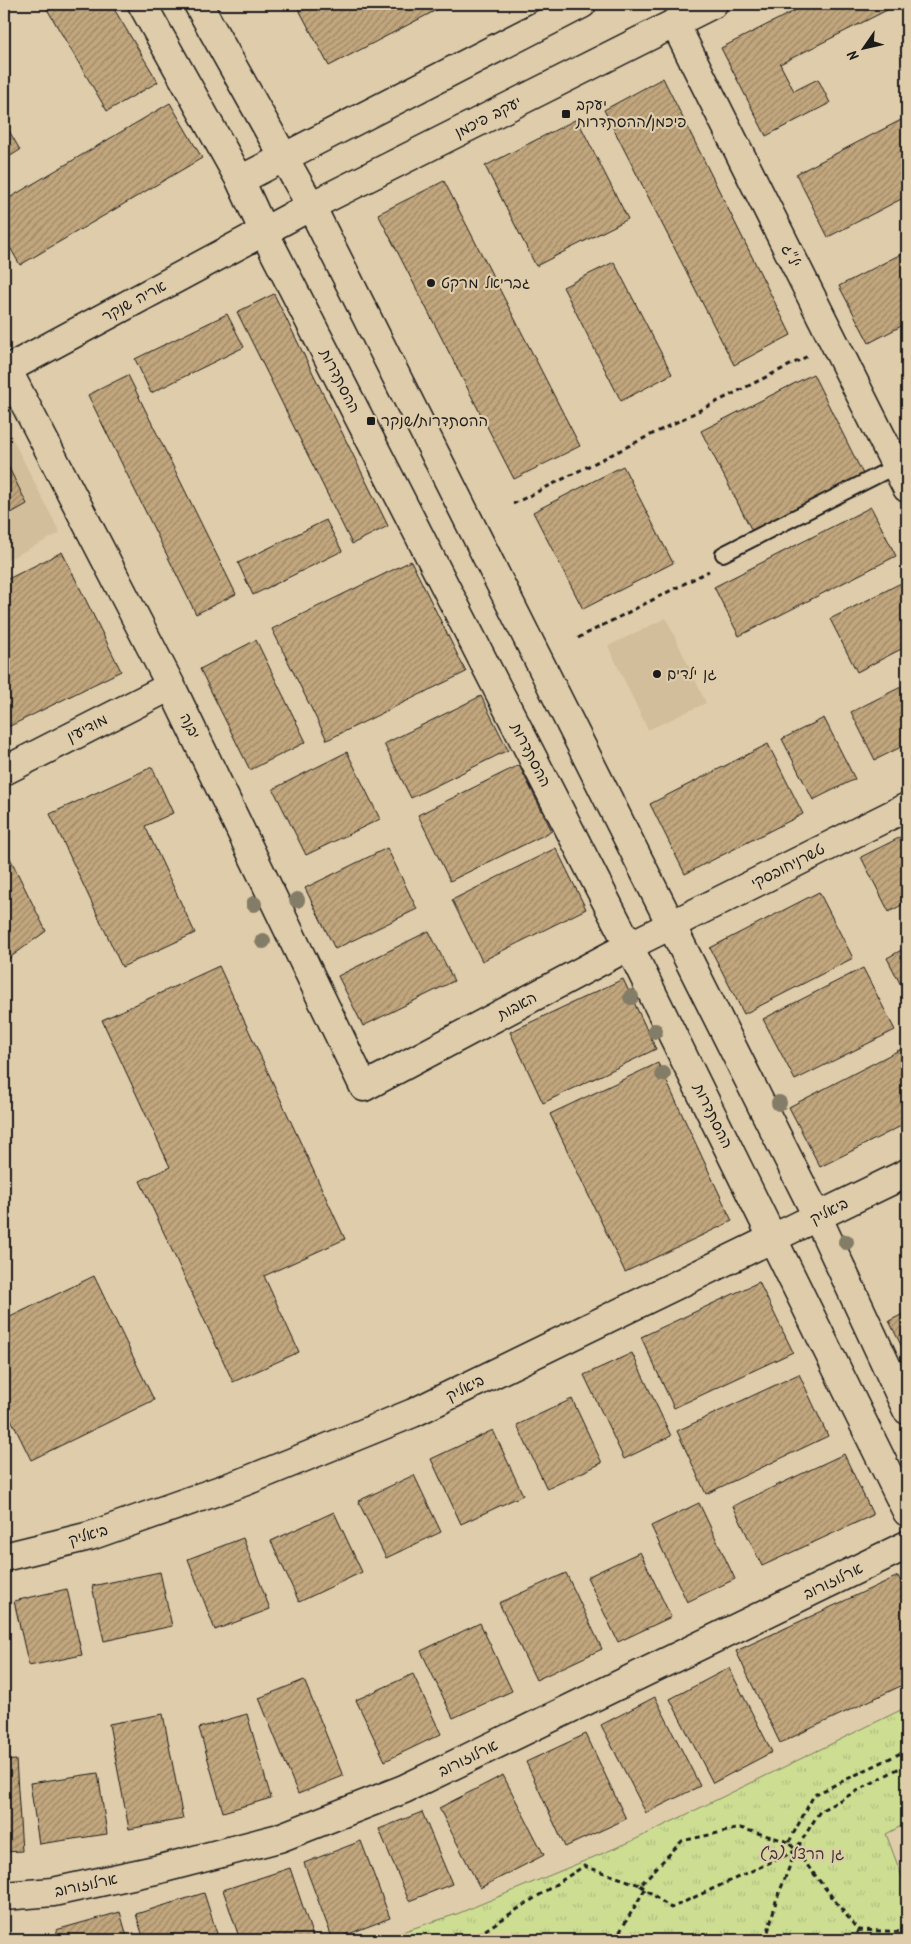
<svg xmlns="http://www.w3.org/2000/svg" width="911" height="1944" viewBox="0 0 911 1944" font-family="Kalam,'Playpen Sans Hebrew',sans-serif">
<defs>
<pattern id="park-tufts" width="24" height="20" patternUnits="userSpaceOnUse" patternTransform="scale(1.25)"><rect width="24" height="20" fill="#cdde93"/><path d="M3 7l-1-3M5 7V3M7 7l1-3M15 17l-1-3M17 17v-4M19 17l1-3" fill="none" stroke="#afbe7e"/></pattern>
<pattern id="building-hatch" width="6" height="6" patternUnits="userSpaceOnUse" patternTransform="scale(1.25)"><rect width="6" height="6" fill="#c2a77e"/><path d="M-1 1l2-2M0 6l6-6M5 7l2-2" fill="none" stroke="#9d8766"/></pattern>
</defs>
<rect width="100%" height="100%" fill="#dfccaa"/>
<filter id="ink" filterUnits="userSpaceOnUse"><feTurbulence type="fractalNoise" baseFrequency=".02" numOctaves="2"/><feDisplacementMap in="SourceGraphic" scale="10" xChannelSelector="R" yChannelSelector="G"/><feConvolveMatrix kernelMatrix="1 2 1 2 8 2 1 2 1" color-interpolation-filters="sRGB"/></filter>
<g filter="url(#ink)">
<!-- built -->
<path fill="#d2be9a" d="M4,422L60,533L5,561L4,559Z
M666,618L706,703L648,730L608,646Z"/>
<!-- park -->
<path fill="url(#park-tufts)" stroke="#747d58" d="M907,1707V1823L886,1834L907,1890V1940H377L457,1914L630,1842Z"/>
<!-- building -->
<path fill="url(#building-hatch)" stroke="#1c1c1c" d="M44,4H111L158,82L107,111Z
M296,4H448L329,66Z
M808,4H899L780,64L794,91L818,79L830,103L766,136L721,48Z
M663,78L791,335L734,365L604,110Z
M170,103L202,158L20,265L4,237V201Z
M907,117V196L828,237L796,174Z
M577,119L628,219L536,266L485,166Z
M4,122L20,150L4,160Z
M444,181L580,446L514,479L378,214Z
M907,251V323L869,343L839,286Z
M614,262L672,374L621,401L563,287Z
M274,294L388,526L352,544L237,312Z
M227,314L244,347L151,393L135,359Z
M813,374L863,474L752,531L701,431Z
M128,375L236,594L196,614L88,395Z
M4,458L27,504L4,517Z
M623,466L673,563L583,609L533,512Z
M871,507L896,556L739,636L714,587Z
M326,520L342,551L253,595L238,563Z
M62,552L121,671L6,728L4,722V581Z
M411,561L466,672L327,740L272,629Z
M907,580V646L857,672L830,619Z
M256,640L306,742L250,770L200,669Z
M907,684V744L875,760L851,712Z
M481,696L508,750L411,798L384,744Z
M824,718L855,779L813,800L782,739Z
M768,744L803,814L685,874L650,804Z
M347,752L380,819L306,855L273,789Z
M519,765L552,831L450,881L418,815Z
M152,767L173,813L145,826L195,933L122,967L50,814Z
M907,834V902L889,912L861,857Z
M387,848L417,909L335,949L305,888Z
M556,848L586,909L482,961L452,900Z
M8,854L46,931L4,962V855Z
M819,892L853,958L744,1014L710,948Z
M429,931L454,981L363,1026L338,976Z
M907,947V997L887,958Z
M219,966L345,1239L264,1276L299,1352L233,1382L140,1181L170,1167L102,1020Z
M863,968L895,1030L795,1080L763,1019Z
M623,979L656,1049L543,1103L510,1032Z
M907,1046V1123L820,1167L789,1107Z
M658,1063L732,1221L625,1272L550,1114Z
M94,1276L154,1400L31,1460L4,1405V1320Z
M759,1282L793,1352L674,1408L641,1337Z
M907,1312V1357L889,1321Z
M632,1353L671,1436L624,1459L584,1375Z
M799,1374L828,1436L706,1494L677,1431Z
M572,1399L602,1463L547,1489L517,1425Z
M493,1430L523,1495L461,1524L431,1459Z
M844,1454L873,1515L762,1566L733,1506Z
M414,1475L441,1532L386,1558L358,1501Z
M699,1503L735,1579L687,1602L651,1526Z
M334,1512L362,1572L299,1602L271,1541Z
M243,1538L270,1609L215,1630L188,1559Z
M640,1552L671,1617L618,1642L587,1577Z
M160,1572L172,1626L104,1641L92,1586Z
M566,1573L602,1649L536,1680L499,1603Z
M898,1576L907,1595V1683L780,1743L736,1651Z
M67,1589L82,1655L29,1666L14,1601Z
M480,1623L512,1691L453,1718L421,1651Z
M729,1668L772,1752L713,1783L670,1699Z
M413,1674L441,1734L385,1761L356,1700Z
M304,1680L343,1776L298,1794L259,1698Z
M655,1697L700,1786L646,1813L601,1725Z
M163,1714L183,1819L129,1829L109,1724Z
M247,1714L271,1798L223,1812L199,1728Z
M586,1734L626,1819L565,1847L526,1762Z
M16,1760L22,1851L4,1852V1761Z
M98,1773L107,1834L39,1844L30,1783Z
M503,1775L544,1855L480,1888L439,1808Z
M422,1812L452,1884L409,1901L379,1829Z
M361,1841L390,1918L333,1940L304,1863Z
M290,1868L314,1940H240L223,1890Z
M204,1893L219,1940H144L136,1914Z
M120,1912L128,1940H59L56,1930Z"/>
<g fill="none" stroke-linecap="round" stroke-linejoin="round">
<!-- lane casing -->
<g stroke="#1c1c1c" stroke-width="18">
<path id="lane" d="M723,554L896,466"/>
</g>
<!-- street casing -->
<g stroke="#1c1c1c" stroke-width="31">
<path id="street" d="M675,24L907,488
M7,369L171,686L364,1087L629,946L907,807
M4,771L171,686
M4,1557L90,1536L246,1481L413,1413L907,1173
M4,1896L53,1892L160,1869L279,1838L404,1789L907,1545"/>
</g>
<!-- secondary casing -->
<g stroke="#1c1c1c" stroke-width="31">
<path id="secondary" d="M142,4L240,180L264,232L629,946L907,1512
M198,4L311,206L817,1216L907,1410
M240,180L582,4
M4,371L311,206L713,4"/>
</g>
<!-- path -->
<path stroke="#1c1c1c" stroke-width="3" stroke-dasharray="5 4" stroke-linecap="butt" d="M513,504L810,355
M578,638L709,571
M789,1842L814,1795L907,1750
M640,1885L671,1908L795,1851
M858,1930L907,1932
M470,1940L584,1866L640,1885L682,1841L740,1828L789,1842L858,1930L854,1940
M615,1940L645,1889
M766,1940L776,1901L796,1850L820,1811L907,1764"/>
<!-- lane -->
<use href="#lane" stroke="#dfccaa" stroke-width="14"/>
<!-- street -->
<use href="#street" stroke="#dfccaa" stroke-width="28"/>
<!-- secondary -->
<use href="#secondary" stroke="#dfccaa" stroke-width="28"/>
</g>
<!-- trees -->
<g fill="#837b66">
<circle cx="297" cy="900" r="8"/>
<circle cx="254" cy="904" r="8"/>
<circle cx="263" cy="941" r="8"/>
<circle cx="631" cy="997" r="8"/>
<circle cx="655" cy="1031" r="8"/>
<circle cx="663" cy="1074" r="8"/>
<circle cx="779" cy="1103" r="8"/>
<circle cx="846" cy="1242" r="8"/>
</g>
</g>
<!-- markers -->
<g fill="#1c1c1c" stroke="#dfccaa" stroke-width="2">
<rect x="561" y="109" width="10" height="10" rx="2.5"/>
<circle cx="431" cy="283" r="5"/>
<rect x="366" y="416" width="10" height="10" rx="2.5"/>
<circle cx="657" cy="674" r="5"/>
</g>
<g text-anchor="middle" stroke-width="4.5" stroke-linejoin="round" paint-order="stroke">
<!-- poi labels -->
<g font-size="15" fill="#1c1c1c" stroke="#dfccaa" text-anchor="start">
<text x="576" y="110">יעקב<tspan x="576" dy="17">פיכמן/ההסתדרות</tspan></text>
<text x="441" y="288">גבריאל מרקט</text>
<text x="381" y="426">ההסתדרות/שנקר</text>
<text x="667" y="679">גן ילדים</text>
</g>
<!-- street labels -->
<g font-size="15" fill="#1c1c1c" stroke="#dfccaa">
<text transform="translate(488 117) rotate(-27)" y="5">יעקב פיכמן</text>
<text transform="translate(791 256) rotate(63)" y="5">יל"ג</text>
<text transform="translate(134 301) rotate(-28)" y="5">אריה שנקר</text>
<text transform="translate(340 381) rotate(63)" y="5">ההסתדרות</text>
<text transform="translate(190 726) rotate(64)" y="5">יבנה</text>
<text transform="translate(87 728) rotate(-27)" y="5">מודיעין</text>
<text transform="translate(531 755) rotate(63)" y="5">ההסתדרות</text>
<text transform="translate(788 866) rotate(-27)" y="5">טשרניחובסקי</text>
<text transform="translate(517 1006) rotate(-28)" y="5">האבות</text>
<text transform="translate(713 1116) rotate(64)" y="5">ההסתדרות</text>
<text transform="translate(829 1211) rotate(-26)" y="5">ביאליק</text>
<text transform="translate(465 1388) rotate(-26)" y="5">ביאליק</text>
<text transform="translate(88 1535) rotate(-16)" y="5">ביאליק</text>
<text transform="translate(833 1581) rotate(-26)" y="5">ארלוזורוב</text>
<text transform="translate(468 1758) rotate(-26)" y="5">ארלוזורוב</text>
<text transform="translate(86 1885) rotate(-12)" y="5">ארלוזורוב</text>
</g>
<!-- park labels -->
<g font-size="15" fill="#37392e" stroke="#dfccaa">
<text x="802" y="1859">גן הרצל (ב')</text>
</g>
</g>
<!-- margin -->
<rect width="911" height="1944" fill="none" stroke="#dfccaa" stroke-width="20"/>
<rect x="10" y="10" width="891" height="1924" fill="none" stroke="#1c1c1c" stroke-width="2" filter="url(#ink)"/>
<!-- north arrow -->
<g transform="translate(864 48) rotate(236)" stroke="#dfccaa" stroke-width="4" paint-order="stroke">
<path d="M0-4L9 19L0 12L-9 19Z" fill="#1c1c1c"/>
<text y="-8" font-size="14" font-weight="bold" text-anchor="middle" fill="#1c1c1c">N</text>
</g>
</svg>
